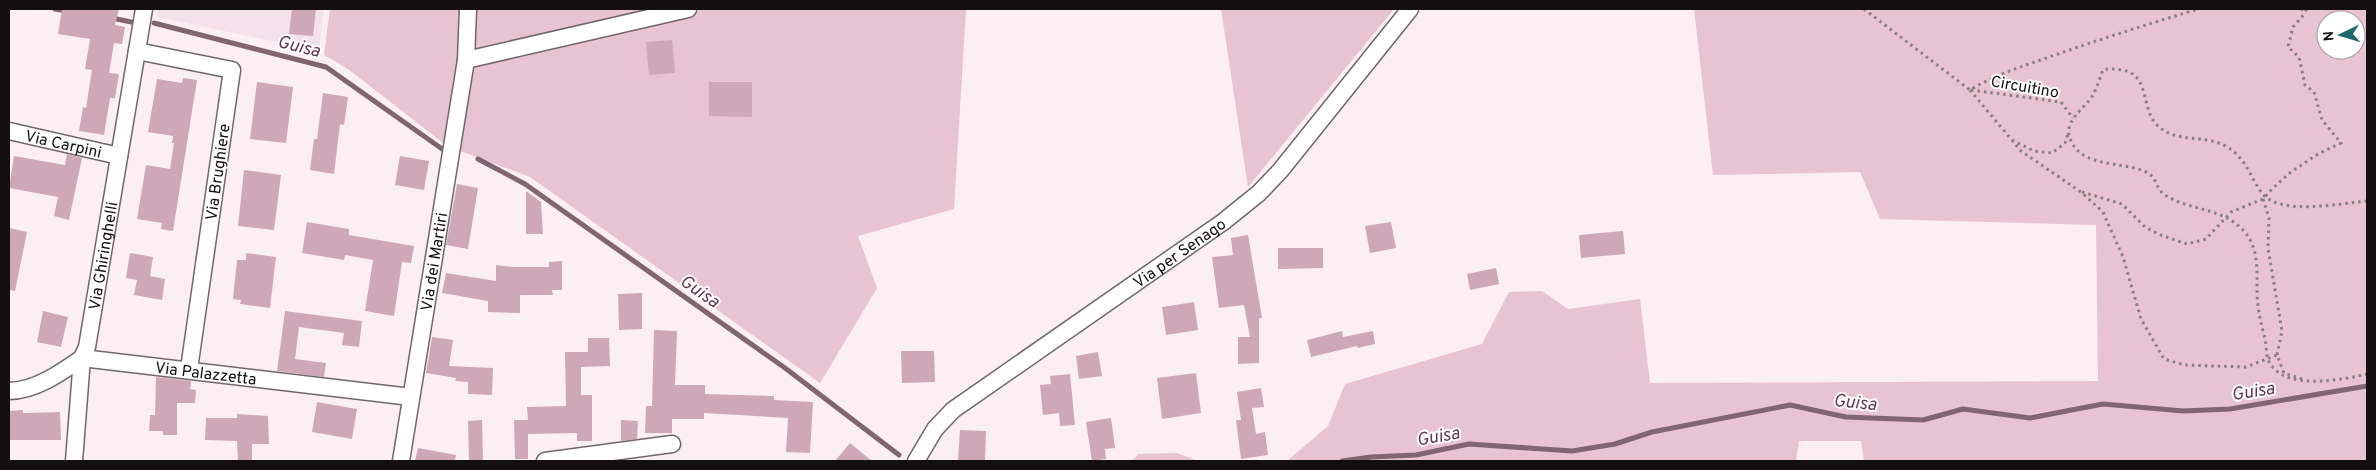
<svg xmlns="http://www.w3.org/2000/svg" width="2376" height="470" viewBox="0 0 2376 470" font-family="Overpass,sans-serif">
<rect width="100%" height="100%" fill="#fceff4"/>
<!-- built -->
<path fill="#f5e1e9" d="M158,9H324L319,51L157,17Z"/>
<!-- green -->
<path fill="#e8c3d2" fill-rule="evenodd" d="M330,9H966L954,209L858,236L877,288L820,383L530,177L447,146L348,69L324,55Z
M1221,9H1394L1248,187Z
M1694,9H2367V461H1864L1861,441H1799L1796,461H1287L1328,426L1345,384L1482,344L1509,292L1542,291L1568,309L1640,299L1650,383L2098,381L2096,225L1880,219L1860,172L1713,175ZM2326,20H2356V50H2326Z
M1177,453L1198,461H1131L1139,454Z"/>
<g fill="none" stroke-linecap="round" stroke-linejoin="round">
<!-- stream -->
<path stroke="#816571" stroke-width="5" d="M55,9L67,11
M112,18L131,22
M154,23L326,67L445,151
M478,159L525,184L785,368L899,455
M1342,461L1371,457L1416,455L1469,444L1572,451L1615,444L1652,432L1790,405L1846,417L1923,420L1963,409L2030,418L2103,404L2183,411L2230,409L2367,386"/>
</g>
<!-- building -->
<path fill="#cfa8b8" d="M62,9H119L115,25L125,27L122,44L114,43L109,73L119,74L115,98H110L104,135L79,131L83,107L86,108L92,70L85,69L90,39L58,34Z
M292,9H316L313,36L289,34Z
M672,40L675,73L649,75L646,42Z
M183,78L197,80L173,231L161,229L162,223L137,219L146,165L170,169L174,143H172L173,136L148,132L157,79L182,83Z
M257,82L293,87L286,143L250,139Z
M709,82H752V117L709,116Z
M323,93L348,97L344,125L340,124L334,174L310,170L314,139H317Z
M67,154L82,158L69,220L54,216L58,197L9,188L14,156L65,165Z
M400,156L429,161L424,190L395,185Z
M244,170L281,175L274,230L238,226Z
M457,184L478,188L468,249L446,245Z
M526,191L541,202L543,234H526Z
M307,222L349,229V235L414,246L411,263L402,262L394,316L365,311L373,260L345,255L344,260L302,253Z
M1391,222L1396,248L1370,253L1365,226Z
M9,228L27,232L15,291L9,290Z
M1623,231L1625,254L1581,258L1579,235Z
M1248,235L1262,318H1259V363L1238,364V337H1250L1244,305L1219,308L1212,257L1233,255L1231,238Z
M1278,248H1323V268L1278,269Z
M130,253L153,257L150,276L165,279L162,300L134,295L137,280L126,278Z
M246,253L276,257L270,308L240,304L241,300L233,299L237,260H246Z
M562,261V290H552L553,295H520V313L488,312V301L442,293L446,273L496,281V265L512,267H549V262Z
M1496,268L1499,284L1470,290L1467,274Z
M642,293V329L619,330L618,294Z
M1194,302L1198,330L1166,335L1162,307Z
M43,311L68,317L61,347L37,342Z
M285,311L362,321L359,347L342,345L344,333L299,327L295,359L326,363L324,377L277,371Z
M654,330L677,331L675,385H705V394L774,396V400L813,402L810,453L786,452L788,418L704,413V419H672V433H645L646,406H652Z
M1342,331L1343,337L1373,331L1375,344L1358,348L1357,346L1311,357L1307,340Z
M432,337L453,340L449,366L493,368L492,395L468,394V382L455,381L456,378L426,373Z
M588,338H609L610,366L581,367V395H592V441H577V433L528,434V459H515L514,420H528L527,407L566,406L565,352H588Z
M901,351H934L935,382L902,383Z
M1098,352L1102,376L1079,379L1076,356Z
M1196,373L1201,413L1162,419L1157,378Z
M1070,374L1075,425L1060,426L1059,413L1043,415L1040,385L1051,384L1050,376Z
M156,377L191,381L190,389L196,390L195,403H177V435H163V431H149L150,415H155Z
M1261,388L1264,407L1252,408L1256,434L1265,432L1268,455L1241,459L1236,420H1241L1237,392Z
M317,402L357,409L352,439L312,432Z
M23,410V413L60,412L61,440H9V411Z
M237,414L268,416L269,444H252V461H238L237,441L205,440L206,418H237Z
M1111,418L1115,448L1105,449L1106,459L1092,461L1086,422Z
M482,420L483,461H469L468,421Z
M621,420L638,421L637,439L621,441Z
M960,430L986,431L985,461H958Z
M850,443L872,461H835Z
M418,448L456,455L455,461H415Z"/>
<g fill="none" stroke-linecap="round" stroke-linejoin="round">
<!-- minor casing -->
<g stroke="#71666a" stroke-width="19">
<g id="minor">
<path d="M137,51L232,70L189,369"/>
<path d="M466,60L688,9"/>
<path id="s1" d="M9,131L119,156"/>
<path id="s2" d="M9,391C35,391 62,372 82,358L411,397"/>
<path id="s3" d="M74,461L82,358L87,347L144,9"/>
<path id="s4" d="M401,461L466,60L468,9"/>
<path d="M545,461L672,444"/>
<path id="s5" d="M916,461L935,429L953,410L1223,222L1259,193L1280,171L1410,9"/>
</g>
</g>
<!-- path -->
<path stroke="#887f82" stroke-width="3" stroke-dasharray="2.5 4" stroke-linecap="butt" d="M1864,9L1970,90C1996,74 2024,66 2052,56C2100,39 2149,24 2198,9
M2301,9L2306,12V9
M1970,90L2021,151L2081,192L2103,212L2123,257L2141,319L2164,359L2184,365L2246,367L2277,355L2284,373L2305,380
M1971,90L2061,102L2073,118
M2012,140L2034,151L2052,153L2065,143L2068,134
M2082,192L2122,204L2145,227L2158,234L2187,244L2206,239L2231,212L2263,199L2273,188L2291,172L2318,154L2341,143L2322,120L2314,92L2305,85L2299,57L2288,47L2293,27L2306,12
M2263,199L2269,218L2268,248L2282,331L2277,355
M2367,201C2341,203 2279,217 2261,192C2250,176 2245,157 2227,147C2205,133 2176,145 2156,124C2141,108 2150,73 2121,70C2115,69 2109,68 2103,70C2100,78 2097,87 2093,95C2084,110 2060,122 2072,143C2085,167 2122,162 2144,171C2158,176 2155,189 2165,195C2190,211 2221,207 2243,230C2259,247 2257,270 2257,291C2257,308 2261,323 2265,339C2267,348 2265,357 2271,365C2288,390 2342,380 2367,374"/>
<!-- minor -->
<use href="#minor" stroke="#fff" stroke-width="16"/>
</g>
<g text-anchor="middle" stroke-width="4" stroke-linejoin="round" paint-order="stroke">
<!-- street labels -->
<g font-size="16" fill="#130f10" stroke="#fff">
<text transform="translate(2025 86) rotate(10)" y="6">Circuitino</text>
<text dy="6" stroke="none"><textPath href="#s1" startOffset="56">Via Carpini</textPath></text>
<text transform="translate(217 172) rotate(-82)" y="6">Via Brughiere</text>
<text dy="6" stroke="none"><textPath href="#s5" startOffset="339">Via per Senago</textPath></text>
<text dy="6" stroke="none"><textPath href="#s3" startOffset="208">Via Ghiringhelli</textPath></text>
<text dy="6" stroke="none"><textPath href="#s4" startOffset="202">Via dei Martiri</textPath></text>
<text dy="6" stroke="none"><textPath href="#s2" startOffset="206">Via Palazzetta</textPath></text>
</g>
<!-- water labels -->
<g font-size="18" font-style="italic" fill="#69344d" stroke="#fff">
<text transform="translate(299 46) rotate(14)" y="6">Guisa</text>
<text transform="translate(700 291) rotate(35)" y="6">Guisa</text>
<text transform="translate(2253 391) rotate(-9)" y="6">Guisa</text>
<text transform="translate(1855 402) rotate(6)" y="6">Guisa</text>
<text transform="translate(1438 436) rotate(-10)" y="6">Guisa</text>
</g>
</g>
<!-- border -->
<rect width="2376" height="470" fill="none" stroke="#130f10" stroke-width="20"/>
<!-- north arrow -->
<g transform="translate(2341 35) rotate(265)"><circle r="24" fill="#ffffff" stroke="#a19f9f"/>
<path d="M0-4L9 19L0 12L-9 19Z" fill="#1c696e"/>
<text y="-8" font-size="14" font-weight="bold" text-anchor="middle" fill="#130f10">N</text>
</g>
</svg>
